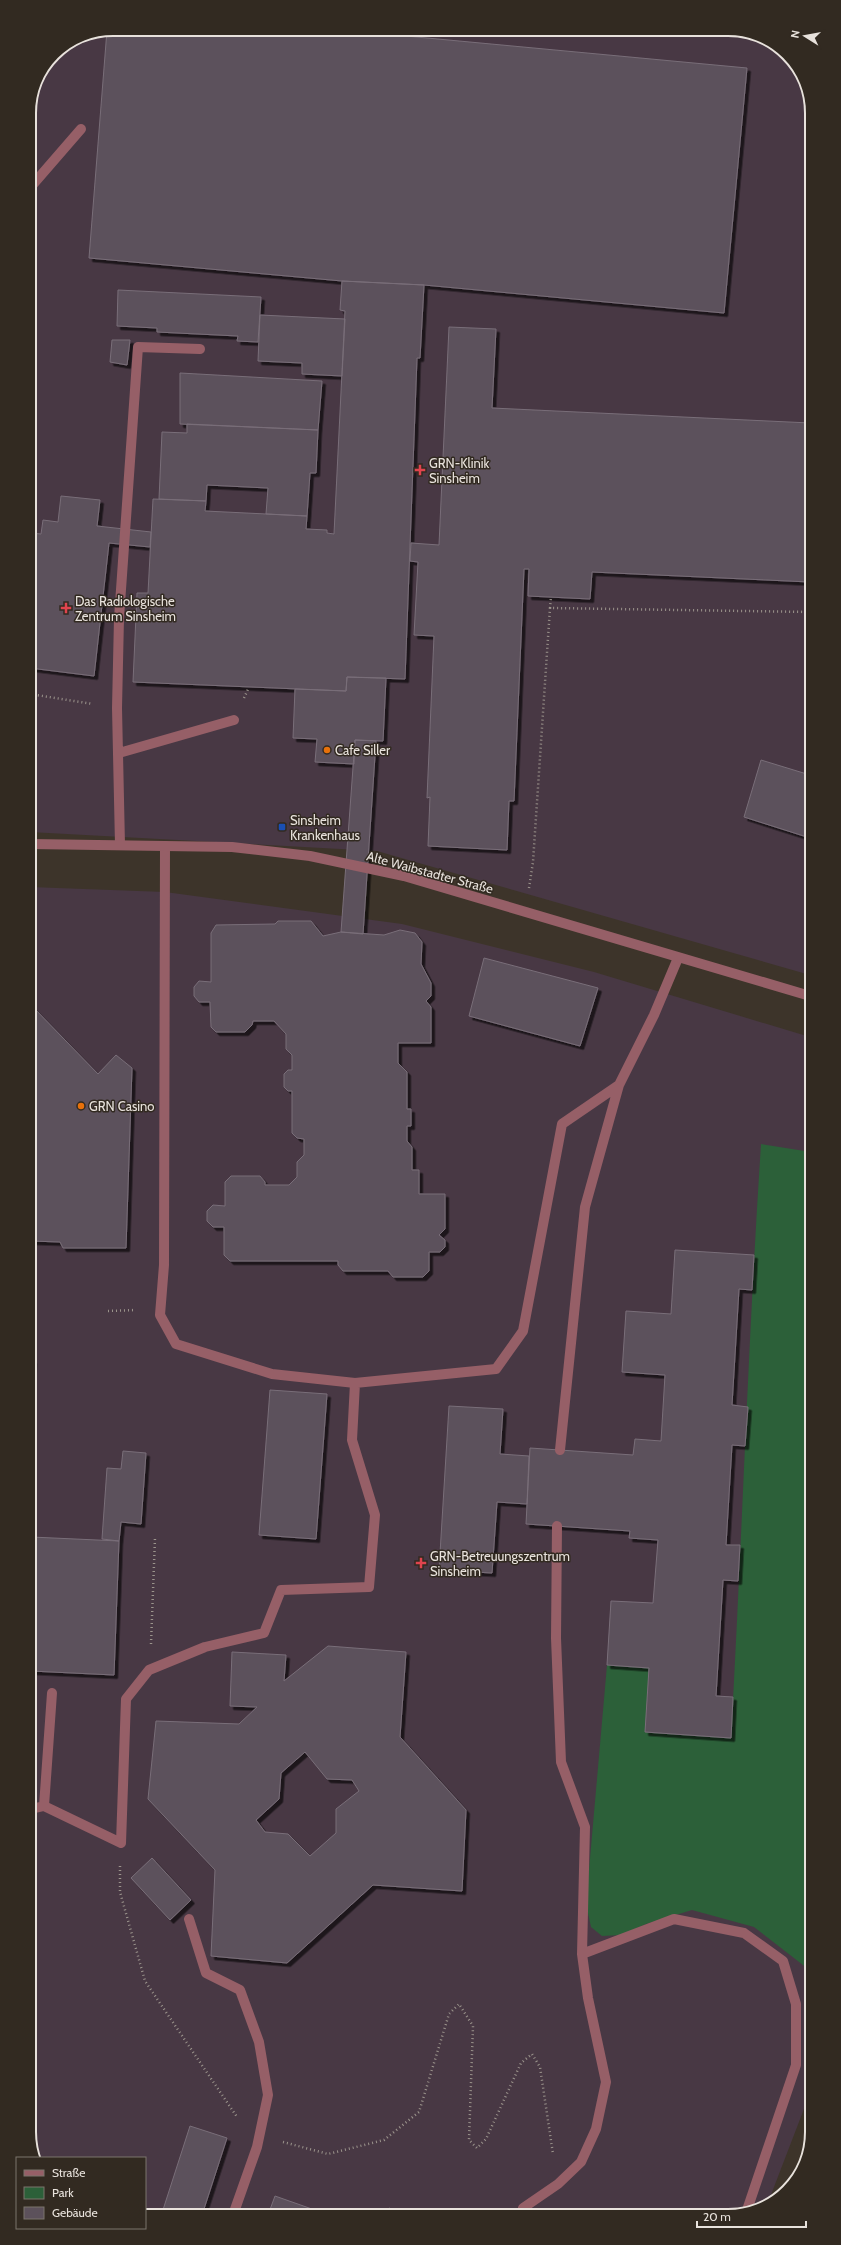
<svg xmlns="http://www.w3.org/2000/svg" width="841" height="2245" viewBox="0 0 841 2245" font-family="Cabin,sans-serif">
<defs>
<filter id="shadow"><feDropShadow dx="3.5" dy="3.5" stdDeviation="0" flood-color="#0009"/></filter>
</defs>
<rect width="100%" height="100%" fill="#3d342a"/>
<!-- medical -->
<path fill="#483844" d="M113,29H734L779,46L809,91L810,975L377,851L30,832L29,108L35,81L54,53L81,35Z
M30,887L165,892L402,924L594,972L810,1037L812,2088L769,2200L750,2213L145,2216V2158H35L32,2154Z"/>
<!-- green -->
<path fill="#2c6039" d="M761,1144L811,1152L812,1972L754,1927L692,1910L646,1924L622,1935L602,1936L591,1927L586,1904L607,1665L649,1668L645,1732L731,1737C742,1540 748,1342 761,1144Z"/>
<!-- building -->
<path fill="#5c515b" stroke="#796e79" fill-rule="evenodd" filter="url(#shadow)" d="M113,29H331L747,68L724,313L424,285L342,281L89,258L107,30Z
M342,281L424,285L420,358H417L405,679L347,677L346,691L133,682L137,593H148L153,499L206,501L205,511L307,516L306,529L327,530V533L334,534L345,311L340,310Z
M118,290L261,297L258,342L237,341L238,336L157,332V328L117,326Z
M260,315L345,319L342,376L302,374V363L258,361Z
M449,327L496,329L492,408L810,423V582L592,572L590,599L528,596L529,569H524L514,801H509L507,850L428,846L430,797L427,798L434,636L414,635L418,562L410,561L411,543L439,545Z
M112,340H130L127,365L110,362Z
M180,373L322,381L318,430L180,424Z
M187,424L318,430L316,473H310L307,516L266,514L268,488L207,485L206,501L159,499L162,432L187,433Z
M61,496L100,500L97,526L151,532L150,547L109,543L94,676L30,668V533L41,534L43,520L58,522Z
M347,677L386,678L383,741L355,740L354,764L315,762L317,739L293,738L295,689L346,691Z
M355,740L376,741L363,934L341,932Z
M761,760L810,775V838L744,817Z
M278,921H311L323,936L341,932L384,935L400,930L415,933L422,942L421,964L431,983V996L426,1001L431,1007V1043H398V1063L407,1072V1109H411V1126H407V1141L412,1147V1170H419V1194H445V1229L439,1235L445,1240V1247L440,1252H429V1271L423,1277H393L388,1271H343L338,1265V1261H230L224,1255V1227H213L207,1221V1211L213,1205L225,1206V1182L231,1176H260L265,1182V1185H289L297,1177V1162L304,1155V1139L297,1138L292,1133V1091H288L284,1087V1074L288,1070H292V1055L286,1049V1034L274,1021H253L252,1025L245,1032H216L211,1027L210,1002H199L194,996V987L199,981L211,982V933L216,925L275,924Z
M484,958L598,988L580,1046L469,1016Z
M31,1005L98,1074L116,1055L132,1068L126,1248H63L60,1242L31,1241Z
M675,1250L754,1255L752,1290L739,1289L732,1405L748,1407L745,1446L732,1445L726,1545H740L738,1581L723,1580L716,1696L733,1697L731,1738L645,1732L649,1668L607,1665L611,1601L653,1603L658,1540L629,1538L630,1531L526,1524L530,1448L633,1455L635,1439L661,1441L665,1375L622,1372L626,1311L671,1314Z
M31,1360H33L31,1400Z
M270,1390L327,1394L316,1539L259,1535Z
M449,1406L503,1409L500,1454L529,1456L527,1504L497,1502L492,1573L439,1570Z
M123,1451L146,1453L141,1524L121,1522L119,1541L102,1539L107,1468L121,1469Z
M31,1537L119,1541L114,1675L31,1671Z
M328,1646L406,1652L400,1737L466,1810L462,1891L373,1885L287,1963L211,1956L215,1870L148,1799L156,1721L239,1724L257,1707L230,1706L232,1652L286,1655L284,1681ZM305,1752L327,1779L352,1780L359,1791L336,1809V1833L310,1856L288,1834L265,1832L256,1820L279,1799L281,1773Z
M152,1858L191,1900L170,1920L131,1878Z
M190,2126L227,2138L202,2215L161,2216Z
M275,2196L329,2215H268Z
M389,2208L408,2215H387Z"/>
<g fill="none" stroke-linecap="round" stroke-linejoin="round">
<!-- path -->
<path stroke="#9b948c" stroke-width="2.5" stroke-dasharray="1 3" stroke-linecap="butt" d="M550,608L551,597
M30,694L93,704
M244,698L249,687
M529,888L533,862L550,608L810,612
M108,1311L136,1310
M151,1644L155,1538
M120,1866V1892L145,1981L237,2117
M283,2142L328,2154L384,2140L419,2112L449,2014L459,2004L473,2026L469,2140L477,2148L486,2139L521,2063L532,2054L540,2067L553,2154"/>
<!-- lane -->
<path stroke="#965f67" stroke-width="10" d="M29,189L81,129
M119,753L234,720
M120,845L117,708L119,618L138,347L200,349
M355,1383L496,1369L523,1331L562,1124L619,1085
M560,1450L585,1207L619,1085L654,1015L678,958
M52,1693L44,1806L121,1843L126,1699L149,1670L205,1647L264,1633L281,1590L369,1587L375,1515L352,1440L355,1383L272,1374L176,1344L160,1315L164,1265L165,846
M31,1809L44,1806
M189,1919L206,1973L240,1990L259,2042L268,2095L257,2147L233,2215
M582,1954L674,1919L744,1933L783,1961L796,2004V2065L746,2213
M523,2208L558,2184L581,2162L596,2129L606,2082L588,1998L582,1954L585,1827L561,1762L556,1638L557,1526"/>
<!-- street -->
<path stroke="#965f67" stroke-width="10" d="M30,844L232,847L310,856L404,876L810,996"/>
</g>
<!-- markers -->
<g fill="#e0444e" stroke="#322a21" stroke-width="1.5">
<path d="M418 464h4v4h4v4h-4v4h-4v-4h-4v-4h4z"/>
<path d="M64 602h4v4h4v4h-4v4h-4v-4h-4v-4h4z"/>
<path d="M419 1557h4v4h4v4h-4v4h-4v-4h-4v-4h4z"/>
</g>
<g fill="#e8710a" stroke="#322a21" stroke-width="1.5">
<circle cx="327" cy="750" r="4"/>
<circle cx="81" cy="1106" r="4"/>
</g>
<rect fill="#1a4fb4" stroke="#322a21" stroke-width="1.5" x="278" y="823" width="8" height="8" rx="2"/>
<g text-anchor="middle" stroke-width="3" stroke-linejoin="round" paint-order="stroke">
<!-- poi labels -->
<g font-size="13" fill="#e8e2dc" stroke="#322a21" text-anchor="start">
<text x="429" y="468">GRN-Klinik<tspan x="429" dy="15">Sinsheim</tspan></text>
<text x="75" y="606">Das Radiologische<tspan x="75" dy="15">Zentrum Sinsheim</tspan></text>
<text x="335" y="755">Cafe Siller</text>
<text x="290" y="825">Sinsheim<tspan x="290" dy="15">Krankenhaus</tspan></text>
<text x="89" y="1111">GRN Casino</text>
<text x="430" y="1561">GRN-Betreuungszentrum<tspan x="430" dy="15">Sinsheim</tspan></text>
</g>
<!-- street labels -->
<g font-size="13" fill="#e8e2dc" stroke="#322a21">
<text transform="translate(430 872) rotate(15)" y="5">Alte Waibstadter Straße</text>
</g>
</g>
<!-- crop -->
<path d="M0 0H841V2245H0ZM113 36H728A77 77 0 0 1 805 113V2132A77 77 0 0 1 728 2209H113A77 77 0 0 1 36 2132V113A77 77 0 0 1 113 36Z" fill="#322a21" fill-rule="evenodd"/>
<path fill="none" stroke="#e8e2dc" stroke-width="2" d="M113 36H728A77 77 0 0 1 805 113V2132A77 77 0 0 1 728 2209H113A77 77 0 0 1 36 2132V113A77 77 0 0 1 113 36Z"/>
<!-- legend -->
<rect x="16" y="2157" width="130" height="72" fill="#322a21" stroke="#7b746c"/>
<rect x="24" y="2170" width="20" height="6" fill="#965f67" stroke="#7b746c"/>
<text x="52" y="2177" font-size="12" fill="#e8e2dc">Straße</text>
<rect x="24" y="2187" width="20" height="12" fill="#2c6039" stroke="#7b746c"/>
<text x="52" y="2197" font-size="12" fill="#e8e2dc">Park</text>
<rect x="24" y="2207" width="20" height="12" fill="#5c515b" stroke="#7b746c"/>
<text x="52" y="2217" font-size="12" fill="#e8e2dc">Gebäude</text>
<!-- north arrow -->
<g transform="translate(805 36) rotate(281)" stroke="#322a21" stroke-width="3" paint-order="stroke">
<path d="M0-3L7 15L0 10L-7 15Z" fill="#e8e2dc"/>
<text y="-6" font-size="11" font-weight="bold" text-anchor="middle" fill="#e8e2dc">N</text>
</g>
<!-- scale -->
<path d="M697 2221v6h109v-6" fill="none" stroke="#e8e2dc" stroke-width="2"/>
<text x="703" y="2221" font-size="12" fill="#e8e2dc" stroke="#322a21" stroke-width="3" paint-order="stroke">20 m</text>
</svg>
